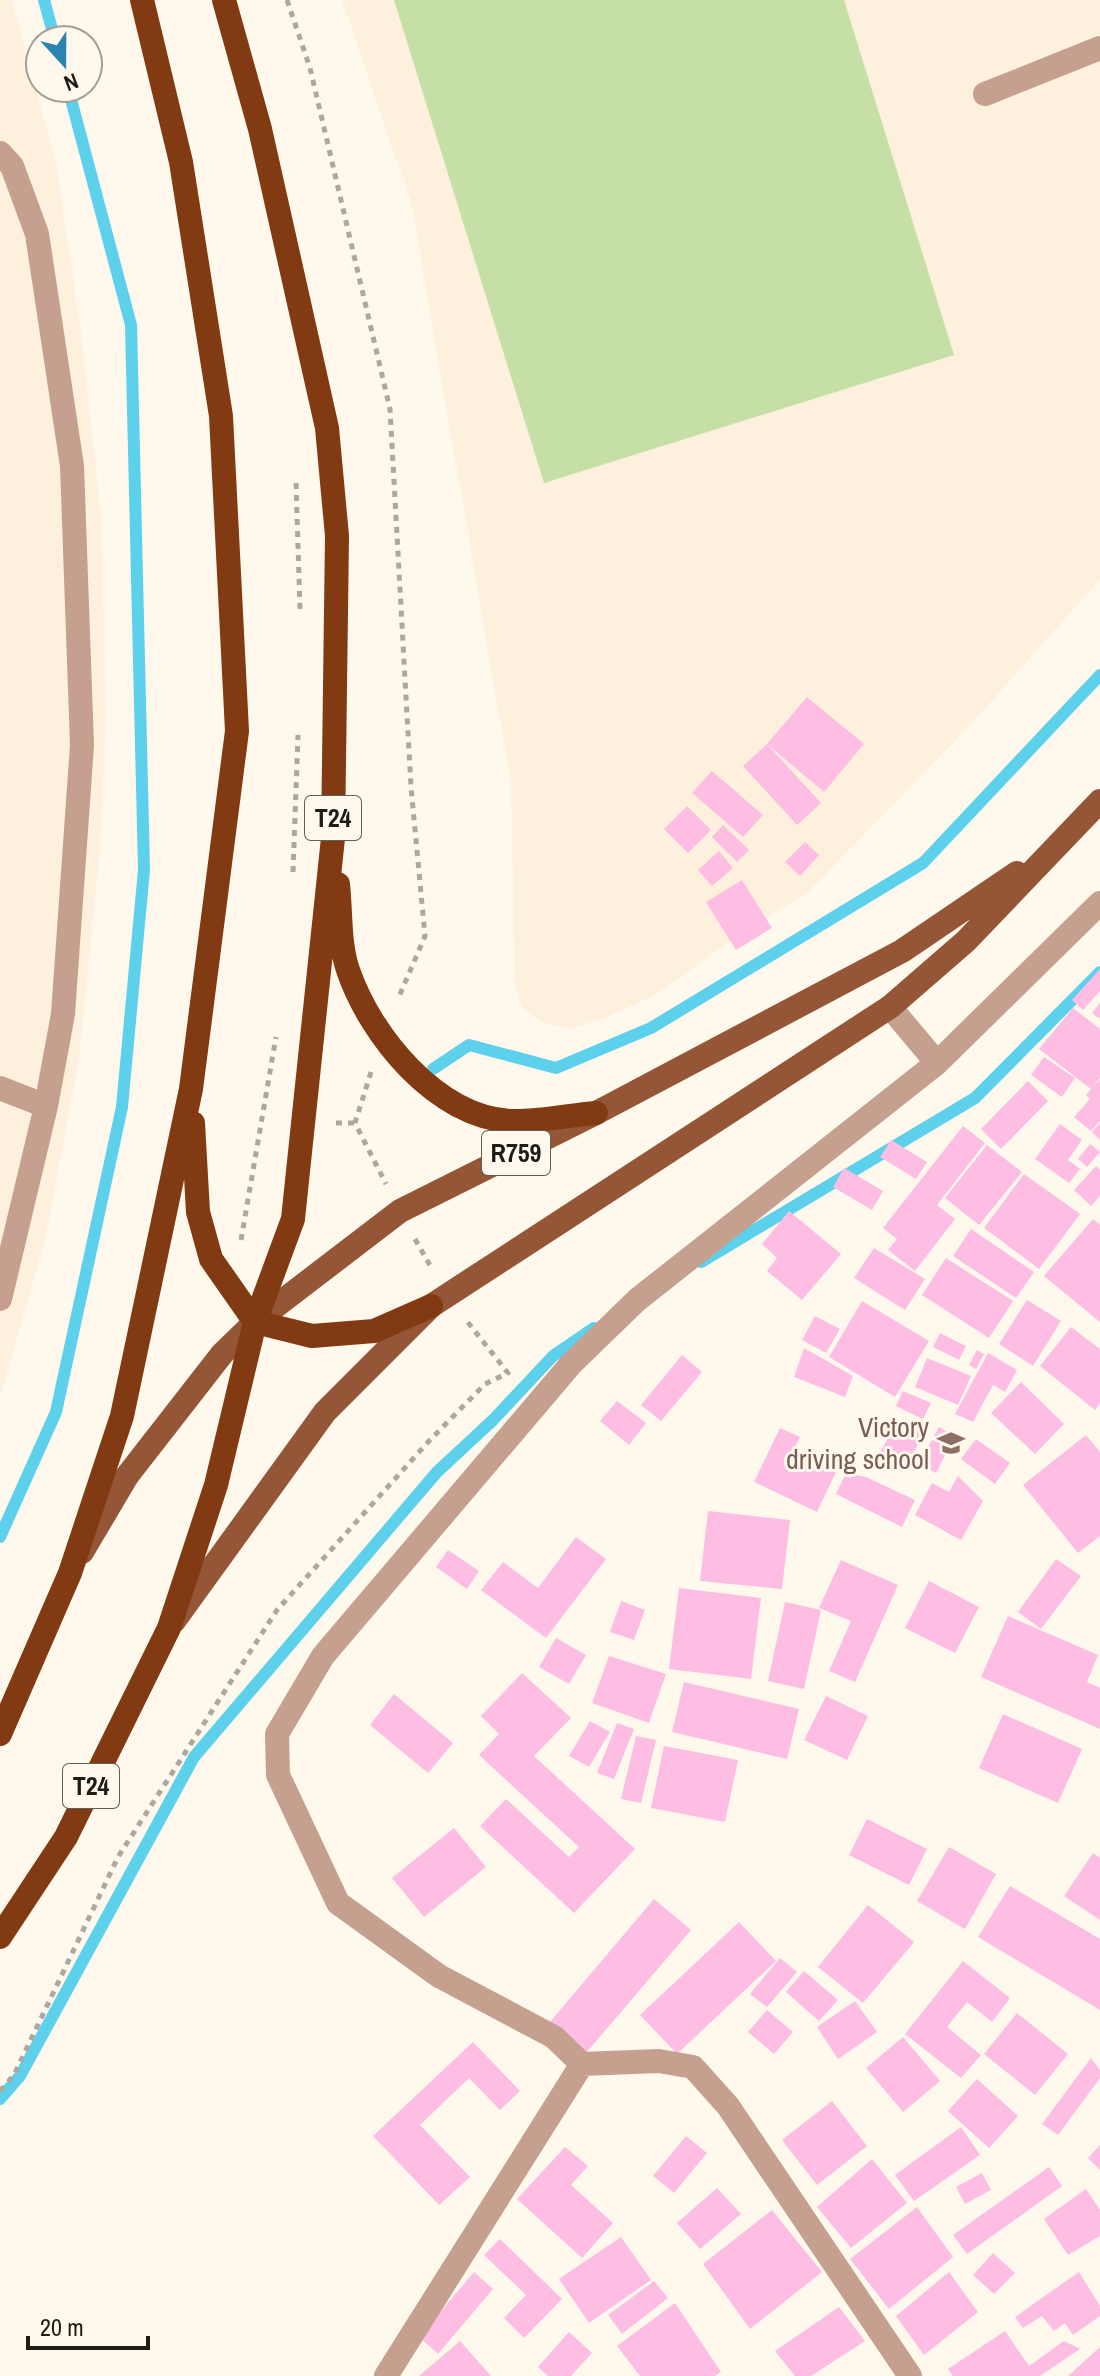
<svg xmlns="http://www.w3.org/2000/svg" width="1100" height="2376" viewBox="0 0 1100 2376" font-family="'Archivo Narrow',sans-serif">
<rect width="100%" height="100%" fill="#fff8ed"/>
<!-- built -->
<path fill="#fdf0dc" d="M0,0H12L56,164L80,323L101,517L106,714L100,848L79,1059L45,1240L0,1396Z
M342,0H1100V579L971,724L809,891L736,937L655,995L602,1019L572,1028L545,1024L522,1007L515,985L511,784L411,202Z"/>
<!-- green -->
<path fill="#c6dfa7" d="M394,0H844L954,355L544,483Z"/>
<g fill="none" stroke-linecap="round" stroke-linejoin="round">
<!-- stream -->
<path stroke="#5dd1ec" stroke-width="12" d="M44,0L55,40
M433,1069L469,1045L556,1068L651,1028L923,863L1100,675
M701,1262L975,1098L1100,972
M0,1537L56,1412L122,1107L144,870L131,325L68,88
M0,2099L20,2076L194,1757L437,1472L493,1420L553,1356L594,1328"/>
</g>
<!-- building -->
<path fill="#febde3" d="M807,697L864,744L824,792L767,744Z
M767,744L821,803L797,825L743,766Z
M712,771L763,815L743,837L692,793Z
M687,806L711,830L688,853L664,829Z
M723,825L749,850L737,862L712,837Z
M805,842L819,855L800,876L785,862Z
M719,851L733,868L712,886L698,870Z
M742,880L772,928L736,950L706,902Z
M1100,969V991L1083,1010L1072,1000Z
M1100,1003V1019L1092,1013Z
M1073,1008L1100,1029V1078L1093,1086L1100,1080V1121L1091,1131L1074,1117L1090,1099L1086,1095L1091,1089L1039,1049Z
M1044,1057L1075,1078L1062,1097L1031,1075Z
M1028,1081L1048,1101L1001,1149L981,1129Z
M1100,1123V1140L1092,1132Z
M1060,1124L1082,1140L1068,1160L1080,1169L1069,1183L1035,1159Z
M963,1126L985,1143L937,1205L955,1219L915,1271L888,1250L897,1239L883,1228Z
M891,1140L927,1162L916,1179L880,1157Z
M1090,1144L1100,1152L1087,1167L1078,1159Z
M987,1145L1022,1172L979,1225L945,1198Z
M1096,1166L1100,1170V1196L1091,1206L1074,1190Z
M844,1168L883,1191L872,1210L833,1187Z
M1024,1174L1080,1214L1039,1269L984,1228Z
M789,1211L841,1254L802,1300L767,1271L777,1258L762,1244Z
M1093,1219L1100,1225V1322L1044,1276Z
M971,1229L1034,1272L1016,1298L953,1256Z
M874,1248L925,1279L905,1310L854,1278Z
M946,1258L1013,1301L989,1338L922,1295Z
M1027,1300L1061,1321L1033,1366L999,1344Z
M862,1301L929,1341L895,1397L829,1357Z
M815,1316L840,1329L826,1353L802,1340Z
M1071,1327L1100,1349V1403L1095,1410L1040,1366Z
M940,1333L966,1346L959,1360L933,1347Z
M804,1348L853,1376L845,1397L794,1377Z
M977,1350L984,1354L976,1369L969,1365Z
M988,1353L1017,1370L1005,1392L993,1385L973,1422L955,1414Z
M682,1355L702,1372L661,1421L641,1405Z
M927,1358L971,1376L958,1405L915,1387Z
M1021,1382L1064,1424L1035,1454L991,1413Z
M903,1391L931,1403L923,1419L896,1406Z
M617,1401L646,1423L629,1445L600,1421Z
M898,1420L924,1434L902,1472L877,1458Z
M939,1427L955,1436L936,1473L919,1464Z
M780,1428L800,1437L793,1451L836,1472L817,1512L754,1482Z
M1086,1435L1100,1452V1536L1078,1553L1023,1485Z
M976,1439L1010,1463L995,1484L961,1459Z
M846,1473L866,1477L915,1500L902,1527L836,1494Z
M958,1476L983,1501L961,1540L915,1515L932,1483L949,1492Z
M708,1511L790,1520L782,1589L700,1581Z
M576,1537L606,1559L546,1638L481,1590L503,1562L538,1588Z
M448,1550L479,1571L467,1589L436,1567Z
M1056,1559L1081,1576L1041,1629L1018,1612Z
M841,1560L898,1585L855,1682L829,1671L851,1621L819,1608Z
M929,1581L979,1607L955,1653L905,1628Z
M679,1588L761,1598L751,1679L669,1669Z
M621,1601L645,1610L634,1640L610,1632Z
M785,1602L821,1610L804,1689L768,1681Z
M1008,1616L1098,1655L1087,1682L1100,1688V1729L981,1677Z
M556,1638L586,1655L569,1684L539,1667Z
M609,1656L666,1674L649,1723L592,1703Z
M522,1673L571,1718L534,1756L635,1849L574,1913L480,1826L506,1799L569,1857L579,1847L479,1755L499,1734L481,1716Z
M684,1682L799,1709L787,1759L672,1732Z
M394,1694L453,1743L428,1773L370,1725Z
M826,1696L868,1716L847,1760L804,1740Z
M1003,1714L1082,1749L1058,1803L979,1768Z
M590,1721L610,1732L589,1767L569,1756Z
M617,1723L634,1729L614,1779L597,1773Z
M636,1736L656,1740L641,1803L621,1799Z
M664,1746L738,1760L725,1822L651,1808Z
M867,1819L927,1849L909,1885L849,1855Z
M454,1828L486,1867L424,1917L392,1878Z
M949,1847L996,1874L965,1929L917,1901Z
M1093,1853L1100,1858V1920L1064,1896Z
M1010,1886L1100,1939V2010L978,1937Z
M654,1899L691,1930L586,2053L550,2022Z
M868,1905L914,1942L863,2003L818,1967Z
M739,1922L776,1961L677,2054L640,2015Z
M780,1958L797,1972L767,2007L750,1994Z
M963,1961L1010,1998L992,2022L967,2002L947,2027L981,2055L961,2078L905,2034Z
M804,1971L838,2000L819,2021L786,1992Z
M855,2001L877,2032L838,2059L817,2027Z
M767,2010L793,2032L774,2054L748,2032Z
M1017,2013L1068,2054L1035,2095L984,2054Z
M903,2037L940,2081L903,2112L866,2068Z
M473,2042L520,2091L500,2110L469,2078L420,2125L470,2177L439,2205L373,2136Z
M1091,2058L1100,2070V2078L1058,2135L1042,2124Z
M977,2079L1018,2116L989,2148L948,2111Z
M832,2101L867,2146L817,2185L782,2140Z
M961,2127L980,2155L914,2201L895,2175Z
M686,2136L707,2153L674,2193L653,2176Z
M1100,2145V2170L1088,2158Z
M565,2147L588,2166L571,2185L613,2223L582,2258L517,2199Z
M872,2159L907,2203L851,2248L817,2207Z
M1049,2167L1062,2186L967,2254L953,2235Z
M982,2173L991,2190L965,2204L956,2187Z
M717,2188L741,2214L700,2249L677,2223Z
M1086,2189L1100,2210V2236L1068,2255L1044,2219Z
M917,2207L953,2257L889,2309L850,2259Z
M772,2210L822,2272L750,2329L703,2264Z
M621,2237L651,2280L589,2323L559,2279Z
M500,2239L562,2299L524,2338L504,2318L526,2295L484,2255Z
M993,2253L1015,2273L994,2294L973,2275Z
M474,2272L493,2289L438,2354L419,2337Z
M949,2272L978,2312L924,2355L896,2316Z
M1079,2272L1100,2306V2316L1073,2335L1065,2323L1054,2331L1042,2316L1023,2328L1015,2317Z
M654,2281L668,2298L622,2334L608,2315Z
M675,2303L721,2372L715,2376H640L617,2346Z
M839,2307L865,2341L811,2376H795L775,2351Z
M1005,2331L1029,2366L1064,2341L1080,2349L1040,2376H953L948,2369Z
M569,2332L592,2353L571,2376H548L538,2367Z
M460,2341L491,2376H419Z
M1100,2347V2376H1068Z"/>
<g fill="none" stroke-linecap="round" stroke-linejoin="round">
<!-- path -->
<path stroke="#ada89f" stroke-width="5" stroke-dasharray="6 6" stroke-linecap="butt" d="M287,0L310,68L390,409L411,787L425,936L398,999
M296,483L300,609
M293,872L298,735
M371,1072L355,1123L386,1184
M336,1123H355
M415,1239L432,1269
M241,1240L276,1037
M0,2091L14,2075L118,1857L277,1610L429,1441L485,1384L508,1373L466,1320"/>
<!-- minor -->
<path stroke="#c5a08f" stroke-width="24" d="M985,94L1100,48
M0,153L12,166L37,234L72,466L82,745L63,1014L46,1106L0,1299
M890,1007L937,1063
M0,1088L46,1106
M582,2064L659,2061L693,2067L728,2106L910,2376
M386,2376L582,2064L554,2037L439,1976L338,1903L278,1775L277,1734L323,1656L571,1364L637,1300L937,1063L1100,903"/>
<!-- major -->
<path stroke="#945637" stroke-width="24" d="M82,1552L127,1476L222,1354L255,1322L400,1211L596,1113L902,951L1017,873
M174,1621L325,1412L431,1306L890,1007L966,941L1100,801"/>
<!-- highway -->
<path stroke="#813a11" stroke-width="24" d="M338,884C341,911 339,945 348,970C370,1035 436,1117 511,1121C538,1122 569,1115 596,1113
M193,1123L198,1212L211,1259L255,1322L312,1336L374,1331L431,1306
M0,1734L70,1573L122,1416L191,1089L237,731L221,416L181,162L142,0
M0,1937L66,1837L169,1628L216,1485L255,1322L293,1219L333,838L337,536L327,428L260,129L224,0"/>
</g>
<!-- icons -->
<defs>
<g id="school-bare" transform="scale(2.16)"><path d="M0-5L7-2L0 1L-7-2ZM-4 1L0 2.5L4 1V4Q0 6-4 4Z" fill="#8d6e63" stroke="#fff8ed" stroke-width="2.5" paint-order="stroke"/></g>
</defs>
<g fill-rule="evenodd">
<use href="#school-bare" x="951" y="1443"/>
</g>
<g text-anchor="middle" stroke-width="6" stroke-linejoin="round" paint-order="stroke">
<!-- shield labels -->
<g fill="#fff8ed" stroke="#625e57" stroke-width="2">
<rect x="305" y="796" width="56" height="44" rx="6"/>
<rect x="482" y="1131" width="68" height="44" rx="6"/>
<rect x="63" y="1764" width="56" height="44" rx="6"/>
</g>
<g font-size="26" font-weight="bold" fill="#1f1c17">
<text x="333" y="827">T24</text>
<text x="516" y="1162">R759</text>
<text x="91" y="1795">T24</text>
</g>
<!-- education labels -->
<g font-size="28" fill="#785e54" stroke="#fff8ed" text-anchor="end">
<text x="929" y="1437">Victory<tspan x="929" dy="32">driving school</tspan></text>
</g>
</g>
<!-- north arrow -->
<g transform="translate(64 64) rotate(159)"><circle r="38" fill="#fff8ed" stroke="#a5a097" stroke-width="2"/>
<path d="M0-6L14 30L0 20L-14 30Z" fill="#2a84b2"/>
<text y="-12" font-size="22" font-weight="bold" text-anchor="middle" fill="#1f1c17">N</text>
</g>
<!-- scale -->
<path d="M28 2336v12h120v-12" fill="none" stroke="#1f1c17" stroke-width="4"/>
<text x="40" y="2336" font-size="24" fill="#1f1c17" stroke="#fff8ed" stroke-width="6" paint-order="stroke">20 m</text>
</svg>
